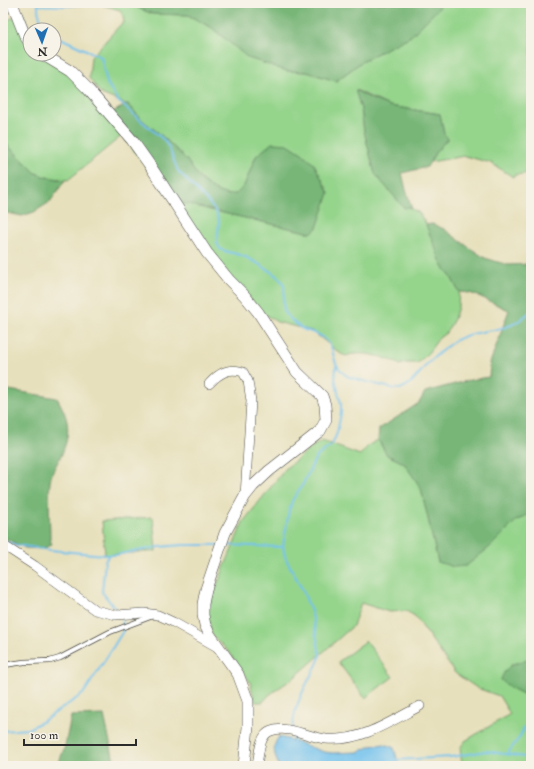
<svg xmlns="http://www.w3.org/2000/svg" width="534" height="769" viewBox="0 0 534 769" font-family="'IM FELL Double Pica',serif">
<rect width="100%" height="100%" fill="#f7f3e8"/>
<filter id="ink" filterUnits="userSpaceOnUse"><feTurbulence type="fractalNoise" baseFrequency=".025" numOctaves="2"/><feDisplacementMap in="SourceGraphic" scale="8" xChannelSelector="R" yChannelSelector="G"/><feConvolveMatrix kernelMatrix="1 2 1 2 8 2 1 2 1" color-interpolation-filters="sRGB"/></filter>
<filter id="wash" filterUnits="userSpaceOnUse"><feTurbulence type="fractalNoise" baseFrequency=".012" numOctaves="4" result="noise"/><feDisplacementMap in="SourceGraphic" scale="16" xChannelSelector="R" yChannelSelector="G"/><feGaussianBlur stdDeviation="0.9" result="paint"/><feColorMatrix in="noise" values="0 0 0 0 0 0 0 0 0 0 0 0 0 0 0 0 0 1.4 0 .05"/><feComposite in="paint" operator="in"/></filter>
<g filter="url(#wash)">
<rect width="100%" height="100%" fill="#e7e0bc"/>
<!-- green -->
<path fill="#94d48b" stroke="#60805b" d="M95,3H133L140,9L153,14L188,15L212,28L249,58L287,71L307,72L336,81L364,60L411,36L439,8L442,3H527L531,10V173L514,175L513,177L491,163L465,156L430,162L435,153L448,138L444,134L440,114L389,106L356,90L361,109L364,131L375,174L409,207L419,213L428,227L442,265L451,277L459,292L458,307L454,319L446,333L439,338L428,353L418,363H405L400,365C388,357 360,350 346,356L341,354L312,331L277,322L263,313L214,262L177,201L219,212L311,233L329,193L314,164L256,156L244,186L236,194L227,195L214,190L199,178L186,159L161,135L142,120L128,104H126L101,94L89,78L91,57L121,24L124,23L123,16L120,10Z
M22,13C30,24 30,41 30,54H42L66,71L124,134L68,180L45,177L36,173L3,141V24L8,20Z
M378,440L387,455L404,463L421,488L438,562L503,533L516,521L531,513V658L521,662L511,664L527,695L531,698V766H462L460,748L465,741L510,714L499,696L477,688L455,673L415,616L406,611L389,612L361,603L353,626L296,676L269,695L263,702H255L250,682L229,652L212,635L208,618L210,602L243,522L286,468L315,445L322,441L360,455L369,445Z
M153,517L156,551L105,555L102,521Z
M366,641L393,677L365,698L338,662Z"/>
<!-- forest -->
<path fill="#77b677" stroke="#517051" d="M133,3H442L439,8L411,36L364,60L336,81L307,72L287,71L248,58L212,28L188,15L153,14L140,9Z
M355,90L370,98L389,106L440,114L444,134L448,138L435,153L427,167L402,173L406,190L412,209L409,207L404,208L375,174L364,131L361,109Z
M128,104L142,120L161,135L186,159L199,178L214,190L227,195L236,194L244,186L256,156L272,143L288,144L302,153L314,164L329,193L317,228L311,233L219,212L171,200L107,115Z
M3,141L36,173L45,177L65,180L50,202L34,212L22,216L3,212Z
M432,224L444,229L467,246L485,258L508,265L531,264V513L516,521L490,547L466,566L454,567L438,562L421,488L404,463L387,455L378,439L379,429L419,403L425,392L470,380L489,377L490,363L509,310C492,304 478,292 459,292L451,277L442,265L426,225Z
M3,389L57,398C70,420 71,433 61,456C56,466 52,470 50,482C48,501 50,521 50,540L52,544L43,549L25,548L3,537Z
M531,658V698L511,688L501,680C506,663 517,664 531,658Z
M104,715L114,761L117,766H55L58,765L65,746L71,716Z"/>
<!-- water -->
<path fill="#73c2ee" stroke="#4f768c" d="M279,737L288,739L324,752L332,753L359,752L371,746L384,744L394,748L399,766H279C275,757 271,746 279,737Z"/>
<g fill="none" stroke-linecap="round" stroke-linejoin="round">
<!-- stream -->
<path stroke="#73c2ee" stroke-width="2" d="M38,3C37,15 41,21 48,30
M38,5L64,6L105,3
M54,35L101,57L107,83L118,101L164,140L169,148L178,171L210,204L216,212L219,221L217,243L220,249C226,252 233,253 240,255C250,258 273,272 281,280C289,288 279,304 286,314C291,320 298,327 305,330C311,332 319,334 324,338C336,348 331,357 338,367C340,370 344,374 347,376C352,378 395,390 399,389C411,386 421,371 428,363C437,355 446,346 456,340C476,329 493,333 511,325C519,322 525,316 531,311
M6,542L16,545L50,550L104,555H115L159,547L182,545H218
M224,545L283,547
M109,555L105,561L102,592L118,612
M293,728C293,710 302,693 310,677C314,670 319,663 320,655L312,614L303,591L285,557L283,546L289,510L293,499L303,484L316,457L332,445L337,433L341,413V404L335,379L336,366
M3,731L28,729L43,721L83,694L105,660L123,631V625L122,618
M293,734L294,744
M507,754L519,738L527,723L531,692
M396,760L451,757L486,751L531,758"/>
</g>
</g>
<g filter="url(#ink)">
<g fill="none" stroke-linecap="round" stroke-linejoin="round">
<!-- service casing -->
<g stroke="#474641" stroke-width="6">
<path id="service" d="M4,665L24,662L50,661L60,658L110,632L150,617"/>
</g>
<!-- minor casing -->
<g stroke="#474641" stroke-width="10">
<path id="minor" d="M209,384C219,373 229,367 243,372L248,381L251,401L245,496
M3,545L35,566L95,610L116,615L144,613L158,615L173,622L219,648
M257,766C259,755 259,735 271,731C289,725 308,737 326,739C360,742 390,722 420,706"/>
</g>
<!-- tertiary casing -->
<g stroke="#474641" stroke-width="12">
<path id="tertiary" d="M12,3L25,36L30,43
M42,54L70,71L87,88L132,140L149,164L207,253L229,280L244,295L258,312L297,372L322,396L325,405L326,420L320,431L269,471L253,486L245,496L225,533L206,589L203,604V615L205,625L210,635L238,674L248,701V727L244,766"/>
</g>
<!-- service -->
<use href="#service" stroke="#fff" stroke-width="4.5"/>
<!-- minor -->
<use href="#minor" stroke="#fff" stroke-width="9"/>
<!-- tertiary -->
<use href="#tertiary" stroke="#fff" stroke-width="11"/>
</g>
</g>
<!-- margin -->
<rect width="534" height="769" fill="none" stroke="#f7f3e8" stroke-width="16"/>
<!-- north arrow -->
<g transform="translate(42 42) rotate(178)"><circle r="19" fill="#f7f3e8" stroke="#a5a39c"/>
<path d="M0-3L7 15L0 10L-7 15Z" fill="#1f6fb2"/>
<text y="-6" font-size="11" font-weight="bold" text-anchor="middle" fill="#2b2b2b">N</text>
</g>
<!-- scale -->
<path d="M24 739v6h112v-6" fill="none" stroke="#2b2b2b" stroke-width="2"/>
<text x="30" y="739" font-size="12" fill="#2b2b2b" stroke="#f7f3e8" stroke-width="3" paint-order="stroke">100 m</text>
</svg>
